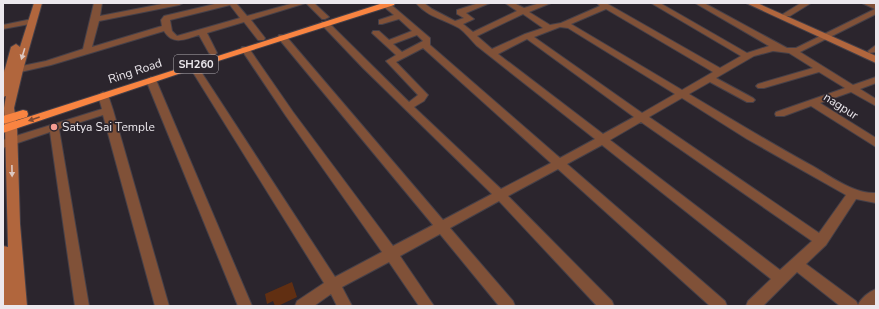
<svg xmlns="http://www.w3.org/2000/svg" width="879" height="309" viewBox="0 0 879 309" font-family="'Nunito Sans',sans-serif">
<rect width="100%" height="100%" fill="#2b252d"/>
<!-- building -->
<path fill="#612f12" d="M292,282L297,297L278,306H275L273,301L267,304L265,294Z"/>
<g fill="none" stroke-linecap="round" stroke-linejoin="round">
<!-- street casing -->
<g stroke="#464048" stroke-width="2">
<path id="street" d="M94,3H102L100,16L167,3H183L179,5L99,21L92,47L162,26L161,20L164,16L219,3H236L247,16L294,3H306L251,20L265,38L264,40H258L244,22L207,33L217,53L213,56L209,53L199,35C186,39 173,46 164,31L51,65L3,76V70L46,61L83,49ZM230,5L240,18L177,36L172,31L170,20Z
M306,3H314L329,17L325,19H322Z
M383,3H389L430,38V45L560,158L595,139L477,46C472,41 465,32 459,28C444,19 429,18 416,3H424L432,9L455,21L464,18L457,14V10L479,3H490L466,13L474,19L463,24L473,32L517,11L505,3H514L524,8L540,3H551L529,12L550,25L561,23L600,6L597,3H606L720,68L741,56L651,3H660L747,53L769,46L695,3H704L787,48H796L875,9L862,3L876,4V14L800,52L853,85L876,77V83L860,89L876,99V106L851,92L820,103L876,138V147L811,106L784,116H776L775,114L776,112L845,88L819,72L764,88H758L756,86L758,84L813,68L789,53L773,51L754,56L716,78L753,98L755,100L753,102H747L710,82L689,94C728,117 767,141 807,163C828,174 852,194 876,193V203L856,199L826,245L806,264L856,301L858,305C861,298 869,292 876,289V305L840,306L797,272L763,306H746L748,301L771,279L602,145L567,164L725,301L727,306H710L558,169L508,196L612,301L614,306H597L499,201L450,228L513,301L515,306H499L440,234L400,256L434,306H419L389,262L342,287L352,306H337L331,294L314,306H295L297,301L324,283L189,66L193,63L196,64L335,277L382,252L286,116L241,49L242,47H248L293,112L393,246L433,225L279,39L278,37L279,35H285L443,220L492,194L363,68L321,24L322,22H328L409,102L418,95L386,61L396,55L372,33L373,31H379L389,40L412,31L399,19L382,24H379V20L394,15L383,6ZM606,9L713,72L682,90L571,24ZM523,14L543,28L525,34L492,49L477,36ZM560,27L568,28L675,94L642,113L534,37ZM417,35L423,41L402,52L393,44ZM527,39L634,117L603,134L498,54ZM423,48L551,163L501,189L414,107L424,101L428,95L396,62ZM682,98L747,139L846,195L819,233L649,117ZM641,122L812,241L780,270L610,140Z
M801,3H811L790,16H784L783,14Z
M32,19L36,21L35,23L3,29V25Z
M876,45V52L869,53L868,51Z
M151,77L156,80L252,306H238L146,80Z
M103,92L108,95L113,110L169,306H155L103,115L59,129L89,306H75L50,132L3,148V140L102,109L98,95Z"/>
</g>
<!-- secondary casing -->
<g stroke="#464048" stroke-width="2">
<path id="secondary" d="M34,3H42L23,70L14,108L17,126L20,224L27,306H3V246L8,247L5,126L4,108L6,96L3,97V76L11,47L16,44L20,47Z
M746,3H757L876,56V63Z"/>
</g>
<!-- highway casing -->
<g stroke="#464048" stroke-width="2">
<path id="highway" d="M383,3H395L394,5L196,68L3,133V125Z
M23,110L27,111L28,114L27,117L3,124V116Z"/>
</g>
<!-- street -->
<use href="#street" fill="#805138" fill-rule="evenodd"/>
<!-- secondary -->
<use href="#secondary" fill="#b1663d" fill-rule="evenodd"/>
<!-- highway -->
<use href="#highway" fill="#f98441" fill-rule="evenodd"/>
</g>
<!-- one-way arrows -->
<defs><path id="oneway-solid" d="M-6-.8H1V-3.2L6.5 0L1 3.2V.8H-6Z"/></defs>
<g fill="#ddc8c1">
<use href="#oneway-solid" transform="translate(23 54) rotate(107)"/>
<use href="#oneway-solid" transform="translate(12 171) rotate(89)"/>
</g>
<use fill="#7d4b35" href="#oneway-solid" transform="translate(34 119) rotate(161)"/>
<!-- markers -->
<circle fill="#f59c92" stroke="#2b252d" stroke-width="1.5" cx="54" cy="127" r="4"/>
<g text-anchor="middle" stroke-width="3.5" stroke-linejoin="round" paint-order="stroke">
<!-- shield labels -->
<rect fill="#2b252d" stroke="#b2aeb3" stroke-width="1" x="174" y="55" width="44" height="18" rx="3"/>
<g font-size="11" font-weight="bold" fill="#ece8ed">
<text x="196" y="68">SH260</text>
</g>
<!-- street labels -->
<g font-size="12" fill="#ece8ed" stroke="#2b252d">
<text transform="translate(135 71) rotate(-18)" y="4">Ring Road</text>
<text transform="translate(841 106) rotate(33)" y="4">nagpur</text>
</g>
<!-- poi labels -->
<g font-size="12" fill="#ece8ed" stroke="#2b252d" text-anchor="start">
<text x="62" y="131">Satya Sai Temple</text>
</g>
</g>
<!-- border -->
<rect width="879" height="309" fill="none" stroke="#ece8ed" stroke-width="8"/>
</svg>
